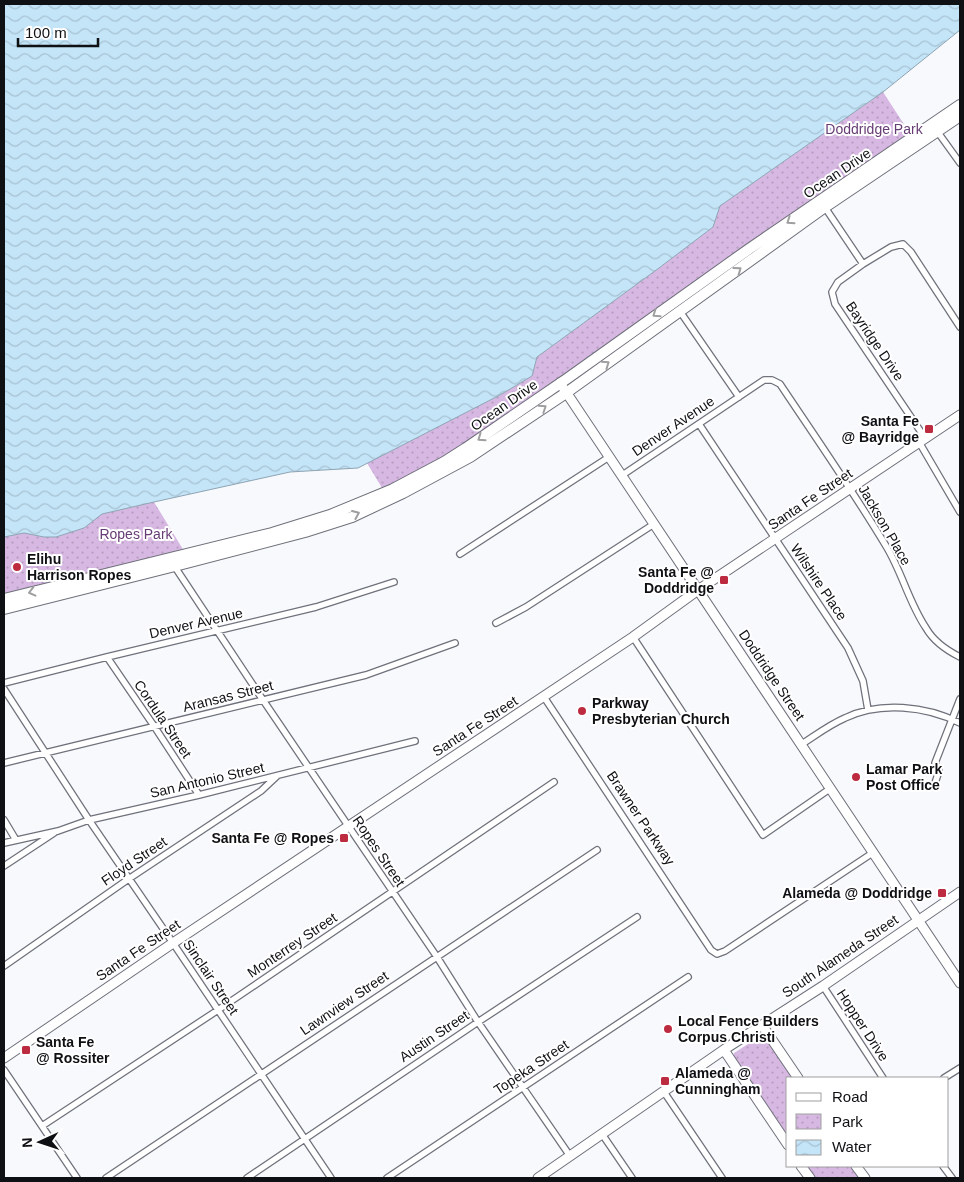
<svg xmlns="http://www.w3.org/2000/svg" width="964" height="1182" viewBox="0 0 964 1182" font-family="Arial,sans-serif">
<defs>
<pattern id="park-dots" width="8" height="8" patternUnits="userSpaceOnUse" patternTransform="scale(1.25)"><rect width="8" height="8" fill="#d7b8e2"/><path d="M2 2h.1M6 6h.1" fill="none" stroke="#b79dc1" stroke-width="1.8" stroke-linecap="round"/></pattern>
<pattern id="water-waves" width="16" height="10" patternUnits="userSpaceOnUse" patternTransform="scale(1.25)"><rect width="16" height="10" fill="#c4e4f7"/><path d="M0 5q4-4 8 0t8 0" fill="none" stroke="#a7c3d3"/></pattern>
</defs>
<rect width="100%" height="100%" fill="#f8f9fd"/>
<!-- park -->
<path fill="url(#park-dots)" d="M883,92L911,135L448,455L387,488H382L367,463L500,395L532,376L537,357L659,268L713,227L720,206Z
M154,502L184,551L4,595V537L24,532L44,537L84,528L101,514Z
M762,1035L765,1037L793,1078H788V1139L734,1058V1053Z
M806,1166H852L860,1178H814Z"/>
<!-- water -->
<path fill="url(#water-waves)" stroke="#8ea4b3" d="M4,4H960V30L883,92L720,206L713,227L659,268L537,357L532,376L500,395L358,468L290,472L154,502L102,514L84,528L56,537H44L24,533L4,537Z"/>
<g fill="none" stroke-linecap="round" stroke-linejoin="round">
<!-- street casing -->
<g stroke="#6f717b" stroke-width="8">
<path id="street" d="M937,131L960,163
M824,206L863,264
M679,310L739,397
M699,424L848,648L863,681L868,710
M925,438L835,304L832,292L838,282L863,264L891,247L903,244L911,252L960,327
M919,442L960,512
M621,476L764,380H772L780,384C816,438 853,491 886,546C902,572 909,603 926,628C934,642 946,650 960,657
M460,554L609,457
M173,564L263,700L437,957L478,1022L570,1156
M496,623L526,607L654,524
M633,637L763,835L831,788
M107,657L154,726L199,795
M4,683L107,657L316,607L394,582
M4,689L89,820L173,943L331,1178
M544,697L711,950L717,954L725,951L874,852
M802,744C816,735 829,725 845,718C880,701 926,706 960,723
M4,763L366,675L455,643
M934,786L939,771L935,763L960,699
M4,820L16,840
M4,843L58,831L89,820L199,795L415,741
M4,866L54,833
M4,966L130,878L261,791L277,776
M823,986L883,1078
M4,1070L77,1178
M944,1078L960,1068
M664,1092L722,1178
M42,1126L218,1010L554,782
M602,1134L632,1178
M943,1166L952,1178
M106,1178L597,850
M247,1178L478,1022L637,917
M387,1178L688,977"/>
</g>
<!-- secondary casing -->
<g stroke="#6f717b" stroke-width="11">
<path id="secondary" d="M560,383L960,983
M762,1025L798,1078
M724,1050L788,1145
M4,1058L173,943L633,637L698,590L960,415
M801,1166L810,1178
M856,1166L865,1178
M538,1178L728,1047L823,986L960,892"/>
</g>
<!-- primary casing -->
<g stroke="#6f717b" stroke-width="12">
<path id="primary" d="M4,599L272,533L330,515L393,489L444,462L466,448L568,378L749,249L960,105
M4,609L175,566L305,532L352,517L403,493L470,457L566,393L825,207L960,116"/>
</g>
<!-- street -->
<use href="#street" stroke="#fff" stroke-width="5.5"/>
<!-- secondary -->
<use href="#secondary" stroke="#fff" stroke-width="9"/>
<!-- primary -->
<use href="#primary" stroke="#fff" stroke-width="10"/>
</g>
<!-- one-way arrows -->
<defs><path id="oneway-chevron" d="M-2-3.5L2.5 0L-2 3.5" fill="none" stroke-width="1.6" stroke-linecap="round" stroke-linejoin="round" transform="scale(1.25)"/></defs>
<g stroke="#9f9fa1">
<use href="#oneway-chevron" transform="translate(790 221) rotate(146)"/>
<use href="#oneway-chevron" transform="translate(738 270) rotate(-36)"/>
<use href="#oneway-chevron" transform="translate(656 314) rotate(145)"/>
<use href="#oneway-chevron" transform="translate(606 364) rotate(-35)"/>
<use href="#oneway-chevron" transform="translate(543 408) rotate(-34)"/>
<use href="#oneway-chevron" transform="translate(481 438) rotate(145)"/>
<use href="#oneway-chevron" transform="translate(356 514) rotate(-23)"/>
<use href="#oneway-chevron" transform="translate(32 592) rotate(166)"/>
</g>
<!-- markers -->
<g fill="#bc2b3f" stroke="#fff" stroke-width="2">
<rect x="924" y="424" width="10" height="10" rx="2.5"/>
<circle cx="17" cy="567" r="5"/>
<rect x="719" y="575" width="10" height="10" rx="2.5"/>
<circle cx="582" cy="711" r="5"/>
<circle cx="856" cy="777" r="5"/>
<rect x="339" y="833" width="10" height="10" rx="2.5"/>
<rect x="937" y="888" width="10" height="10" rx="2.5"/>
<circle cx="668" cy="1029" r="5"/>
<rect x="21" y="1045" width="10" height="10" rx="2.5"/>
<rect x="660" y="1076" width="10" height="10" rx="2.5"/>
</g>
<g text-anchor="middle" stroke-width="4" stroke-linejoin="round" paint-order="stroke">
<!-- park labels -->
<g font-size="14" fill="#663c74" stroke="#fff">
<text x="874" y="134">Doddridge Park</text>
<text x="136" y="539">Ropes Park</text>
</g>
<!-- street labels -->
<g font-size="14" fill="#0f1014" stroke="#fff">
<text transform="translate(837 173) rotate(-34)" y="5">Ocean Drive</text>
<text transform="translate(875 341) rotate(56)" y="5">Bayridge Drive</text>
<text transform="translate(504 405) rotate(-35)" y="5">Ocean Drive</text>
<text transform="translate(673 426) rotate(-34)" y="5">Denver Avenue</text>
<text transform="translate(810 499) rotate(-34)" y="5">Santa Fe Street</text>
<text transform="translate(885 525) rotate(60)" y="5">Jackson Place</text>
<text transform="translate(819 582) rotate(56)" y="5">Wilshire Place</text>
<text transform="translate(196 623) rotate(-13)" y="5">Denver Avenue</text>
<text transform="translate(772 675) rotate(56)" y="5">Doddridge Street</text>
<text transform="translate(228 696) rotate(-14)" y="5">Aransas Street</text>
<text transform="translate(163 719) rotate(56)" y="5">Cordula Street</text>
<text transform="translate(475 726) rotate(-33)" y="5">Santa Fe Street</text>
<text transform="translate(207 780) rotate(-13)" y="5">San Antonio Street</text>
<text transform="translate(641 818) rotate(56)" y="5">Brawner Parkway</text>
<text transform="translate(379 851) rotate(56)" y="5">Ropes Street</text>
<text transform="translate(134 861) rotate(-34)" y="5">Floyd Street</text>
<text transform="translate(292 945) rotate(-34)" y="5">Monterrey Street</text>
<text transform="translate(138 950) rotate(-34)" y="5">Santa Fe Street</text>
<text transform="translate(840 956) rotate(-34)" y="5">South Alameda Street</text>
<text transform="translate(211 977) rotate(56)" y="5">Sinclair Street</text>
<text transform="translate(344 1003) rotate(-34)" y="5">Lawnview Street</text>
<text transform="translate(863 1025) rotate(57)" y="5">Hopper Drive</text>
<text transform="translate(434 1036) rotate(-34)" y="5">Austin Street</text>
<text transform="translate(531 1067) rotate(-34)" y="5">Topeka Street</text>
</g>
<!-- poi labels -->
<g font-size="14" font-weight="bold" fill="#0f1014" stroke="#fff" text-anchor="start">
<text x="919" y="426" text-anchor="end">Santa Fe<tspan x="919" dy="16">@ Bayridge</tspan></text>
<text x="27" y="564">Elihu<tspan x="27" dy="16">Harrison Ropes</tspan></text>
<text x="714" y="577" text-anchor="end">Santa Fe @<tspan x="714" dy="16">Doddridge</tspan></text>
<text x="592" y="708">Parkway<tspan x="592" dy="16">Presbyterian Church</tspan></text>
<text x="866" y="774">Lamar Park<tspan x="866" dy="16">Post Office</tspan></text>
<text x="334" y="843" text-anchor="end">Santa Fe @ Ropes</text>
<text x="932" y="898" text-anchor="end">Alameda @ Doddridge</text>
<text x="678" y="1026">Local Fence Builders<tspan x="678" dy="16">Corpus Christi</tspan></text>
<text x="36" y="1047">Santa Fe<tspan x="36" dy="16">@ Rossiter</tspan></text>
<text x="675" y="1078">Alameda @<tspan x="675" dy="16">Cunningham</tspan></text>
</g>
</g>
<!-- border -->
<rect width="964" height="1182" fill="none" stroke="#0f1014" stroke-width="10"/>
<!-- legend -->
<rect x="786" y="1077" width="162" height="90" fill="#ffffff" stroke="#9f9fa1"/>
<rect x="796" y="1093" width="25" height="8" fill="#ffffff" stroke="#9f9fa1"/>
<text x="832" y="1102" font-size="15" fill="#0f1014">Road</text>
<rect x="796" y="1114" width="25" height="15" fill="url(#park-dots)" stroke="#9f9fa1"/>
<text x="832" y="1127" font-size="15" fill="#0f1014">Park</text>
<rect x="796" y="1140" width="25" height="15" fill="url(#water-waves)" stroke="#9f9fa1"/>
<text x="832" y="1152" font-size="15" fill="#0f1014">Water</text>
<!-- north arrow -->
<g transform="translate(40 1142) rotate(267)" stroke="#ffffff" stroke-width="4" paint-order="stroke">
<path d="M0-4L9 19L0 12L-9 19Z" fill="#0f1014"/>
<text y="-8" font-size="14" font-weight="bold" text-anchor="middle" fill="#0f1014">N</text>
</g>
<!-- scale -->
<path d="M18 38v8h80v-8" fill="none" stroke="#0f1014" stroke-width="2.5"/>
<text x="25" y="38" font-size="15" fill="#0f1014" stroke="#ffffff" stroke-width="4" paint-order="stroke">100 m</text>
</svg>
